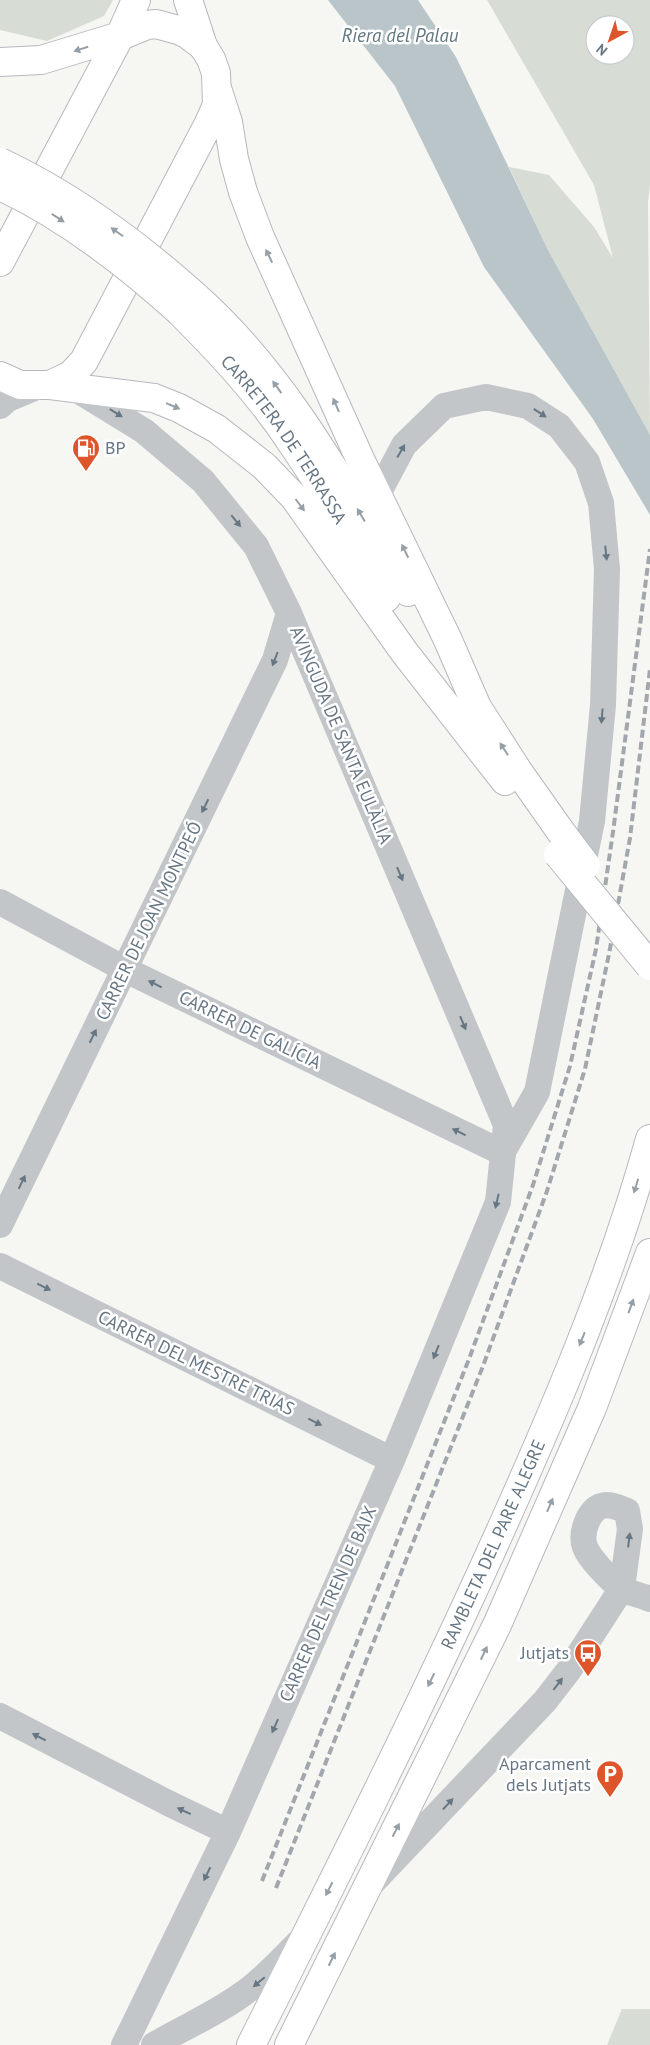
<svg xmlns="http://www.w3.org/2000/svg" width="650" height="2045" viewBox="0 0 650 2045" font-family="'PT Sans',sans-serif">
<rect width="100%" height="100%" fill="#f6f6f3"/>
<!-- green -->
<path fill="#d7ddd4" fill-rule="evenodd" d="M0,0H113L104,16L47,41L0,30Z
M487,0H650V185L648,202L650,435L548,250L509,167L549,175L594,227L613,258L594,185ZM595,25H625V55H595Z
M622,2009H650V2045H607Z"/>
<!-- water -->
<path fill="#b9c5c9" d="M328,0H418L456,57L548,250L650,435V515L593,419L484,267L395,86Z"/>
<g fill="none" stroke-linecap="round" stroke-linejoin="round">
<!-- major casing -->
<g stroke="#b5b9bd" stroke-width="30">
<g id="major">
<path d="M0,62L41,60L120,36L147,25L156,24L178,30L187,34L203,46"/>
<path d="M217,88L228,122L234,159L243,192L260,237L360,459L447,638L477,707L518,771L561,832"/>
<path d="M0,262L120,36L136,0"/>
<path d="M195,296C286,376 346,490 408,592"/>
<path id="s1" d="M180,312C221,353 261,396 293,445C327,494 356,547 386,598"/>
<path d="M0,376L20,385H50L154,398L179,408L217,429L264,466L294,497L405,653L505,781"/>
<path d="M50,385L71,375L84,361L208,125L217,105L216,73L211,59L203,46L188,0"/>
<path id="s2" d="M251,2045C339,1870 427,1695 507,1516C562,1393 614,1269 650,1139"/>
<path d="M289,2045L497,1625L592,1408L650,1253"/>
</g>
</g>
<!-- minor -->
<path stroke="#c2c6c9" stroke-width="26" d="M74,388L144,431L203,481L256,546L289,613L506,1125L498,1202L392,1460L228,1832L124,2045
M0,406L8,399L39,386
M378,494L404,445L444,406L486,397L528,406L559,426L587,462L601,503L607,569L603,705L592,821L537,1092L505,1148
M0,902L134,974L503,1153
M0,1225L275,660L289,613
M0,1266L392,1460
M0,1716L168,1803L228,1832
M372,1883L545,1701L569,1670L622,1588L630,1529L627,1511C619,1508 610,1503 601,1506C588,1511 580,1534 585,1547C589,1558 610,1580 621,1588C628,1593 641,1595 650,1599
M154,2045C184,2027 216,2014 244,1993C265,1978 282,1959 300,1941"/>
<!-- major -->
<use href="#major" stroke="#fff" stroke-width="28"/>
<!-- rail -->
<path stroke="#a1a7ac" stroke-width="4" stroke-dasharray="8 4" stroke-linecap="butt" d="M262,1881L469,1359L533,1185L570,1066L596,949L613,832L650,549
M276,1888L483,1366L547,1191L585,1069L609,954L630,838L650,669"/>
<!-- major-bridge casing -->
<g stroke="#b5b9bd" stroke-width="30" stroke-linecap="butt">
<path id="major-bridge" d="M0,162C72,196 136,243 195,296
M0,186C67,217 126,263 180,312
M561,832L586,865
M558,854L650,966"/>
</g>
<!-- major-bridge -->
<use href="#major-bridge" stroke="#fff" stroke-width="28"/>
</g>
<!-- one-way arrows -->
<defs><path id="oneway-solid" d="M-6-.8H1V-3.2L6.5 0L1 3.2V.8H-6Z" transform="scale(1.25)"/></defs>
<g fill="#949fa8">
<use href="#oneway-solid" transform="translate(81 49) rotate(163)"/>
<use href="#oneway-solid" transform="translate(58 218) rotate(33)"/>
<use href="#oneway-solid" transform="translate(117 232) rotate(-145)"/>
<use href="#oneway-solid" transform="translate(269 256) rotate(-115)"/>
<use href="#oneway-solid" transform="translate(277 387) rotate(-126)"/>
<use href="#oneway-solid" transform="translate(336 405) rotate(-114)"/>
<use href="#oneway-solid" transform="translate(173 406) rotate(23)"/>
<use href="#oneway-solid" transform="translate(300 505) rotate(53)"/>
<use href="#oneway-solid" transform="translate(361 515) rotate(-121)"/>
<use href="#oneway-solid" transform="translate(405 551) rotate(-116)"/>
<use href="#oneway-solid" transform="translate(504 749) rotate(-123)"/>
<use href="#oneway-solid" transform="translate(636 1186) rotate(107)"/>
<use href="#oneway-solid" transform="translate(631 1306) rotate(-70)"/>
<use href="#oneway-solid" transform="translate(582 1339) rotate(112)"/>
<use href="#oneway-solid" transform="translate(550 1505) rotate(-67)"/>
<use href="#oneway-solid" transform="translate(484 1653) rotate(-65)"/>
<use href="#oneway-solid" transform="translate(431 1680) rotate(116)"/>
<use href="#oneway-solid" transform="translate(396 1830) rotate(-63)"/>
<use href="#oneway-solid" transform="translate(329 1889) rotate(117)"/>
<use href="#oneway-solid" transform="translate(332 1959) rotate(-64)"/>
</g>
<g fill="#667683">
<use href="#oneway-solid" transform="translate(116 413) rotate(32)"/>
<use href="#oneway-solid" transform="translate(540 413) rotate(33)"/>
<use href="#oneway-solid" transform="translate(401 451) rotate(-60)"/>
<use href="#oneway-solid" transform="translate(236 521) rotate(51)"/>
<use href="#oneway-solid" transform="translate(606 553) rotate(84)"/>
<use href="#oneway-solid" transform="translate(275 659) rotate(111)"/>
<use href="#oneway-solid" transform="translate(602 716) rotate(95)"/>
<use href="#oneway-solid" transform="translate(205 806) rotate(116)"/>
<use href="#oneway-solid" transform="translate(400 874) rotate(67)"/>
<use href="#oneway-solid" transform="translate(155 984) rotate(-154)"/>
<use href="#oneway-solid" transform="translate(463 1023) rotate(67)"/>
<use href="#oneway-solid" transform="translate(93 1036) rotate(-64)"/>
<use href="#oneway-solid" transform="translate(459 1132) rotate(-154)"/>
<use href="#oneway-solid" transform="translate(22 1182) rotate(-64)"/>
<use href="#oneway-solid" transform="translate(497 1201) rotate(103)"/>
<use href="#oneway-solid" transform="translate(44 1287) rotate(26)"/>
<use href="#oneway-solid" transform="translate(436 1352) rotate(112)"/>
<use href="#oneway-solid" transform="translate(315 1422) rotate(26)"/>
<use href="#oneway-solid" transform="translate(629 1540) rotate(-83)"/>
<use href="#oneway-solid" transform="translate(558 1684) rotate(-52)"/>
<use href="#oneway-solid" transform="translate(275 1726) rotate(114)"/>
<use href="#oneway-solid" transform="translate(39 1737) rotate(-153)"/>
<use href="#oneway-solid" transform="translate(448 1804) rotate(-47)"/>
<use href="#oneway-solid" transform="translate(184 1811) rotate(-155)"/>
<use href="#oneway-solid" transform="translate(207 1874) rotate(116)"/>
<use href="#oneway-solid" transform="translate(259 1982) rotate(140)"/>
</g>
<!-- icons -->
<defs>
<g id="fuel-pin" transform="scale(1.4375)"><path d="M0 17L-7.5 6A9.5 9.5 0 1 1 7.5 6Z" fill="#de552b" stroke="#fff"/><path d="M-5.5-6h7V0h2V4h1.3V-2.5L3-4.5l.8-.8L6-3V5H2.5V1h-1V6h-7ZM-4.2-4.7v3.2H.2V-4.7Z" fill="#fff"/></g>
<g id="bus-pin" transform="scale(1.4375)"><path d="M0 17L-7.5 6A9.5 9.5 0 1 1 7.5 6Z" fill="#de552b" stroke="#fff"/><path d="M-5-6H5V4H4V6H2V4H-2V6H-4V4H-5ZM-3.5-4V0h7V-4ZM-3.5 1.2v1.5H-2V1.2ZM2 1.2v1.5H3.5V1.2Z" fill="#fff"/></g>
<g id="parking-pin" transform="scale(1.4375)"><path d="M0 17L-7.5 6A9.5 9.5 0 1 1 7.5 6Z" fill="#de552b" stroke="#fff"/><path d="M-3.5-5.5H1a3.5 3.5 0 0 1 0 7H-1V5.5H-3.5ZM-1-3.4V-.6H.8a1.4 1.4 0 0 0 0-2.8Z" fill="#fff"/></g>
</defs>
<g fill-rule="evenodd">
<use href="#fuel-pin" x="86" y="448"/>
<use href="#bus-pin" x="588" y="1653"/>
<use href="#parking-pin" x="610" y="1774"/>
</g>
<g text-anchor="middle" stroke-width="5" stroke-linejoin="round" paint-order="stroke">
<!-- street labels -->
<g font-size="18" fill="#667683" stroke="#fff">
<text dy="6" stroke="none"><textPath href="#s1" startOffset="165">CARRETERA DE TERRASSA</textPath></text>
<text transform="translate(341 735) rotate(67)" y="6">AVINGUDA DE SANTA EULÀLIA</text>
<text transform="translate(149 921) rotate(-64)" y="6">CARRER DE JOAN MONTPEÓ</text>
<text transform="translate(250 1030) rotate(26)" y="6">CARRER DE GALÍCIA</text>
<text transform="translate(196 1363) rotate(26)" y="6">CARRER DEL MESTRE TRIAS</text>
<text dy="6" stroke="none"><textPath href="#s2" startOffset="556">RAMBLETA DEL PARE ALEGRE</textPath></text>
<text transform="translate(328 1604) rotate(-66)" y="6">CARRER DEL TREN DE BAIX</text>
</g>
<!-- poi labels -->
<g font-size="18" fill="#667683" stroke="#fff" text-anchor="end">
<text x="105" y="454" text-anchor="start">BP</text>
<text x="569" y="1659">Jutjats</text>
<text x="591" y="1770">Aparcament<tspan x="591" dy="21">dels Jutjats</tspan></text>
</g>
<!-- water labels -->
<g font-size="19" font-style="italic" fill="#62777f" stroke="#fff">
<text x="400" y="42">Riera del Palau</text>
</g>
</g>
<!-- north arrow -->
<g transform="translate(610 40) rotate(220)"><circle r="24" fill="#ffffff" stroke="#c2c8cd"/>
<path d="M0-4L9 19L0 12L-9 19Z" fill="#de552b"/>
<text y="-8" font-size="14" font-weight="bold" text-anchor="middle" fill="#667683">N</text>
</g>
</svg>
